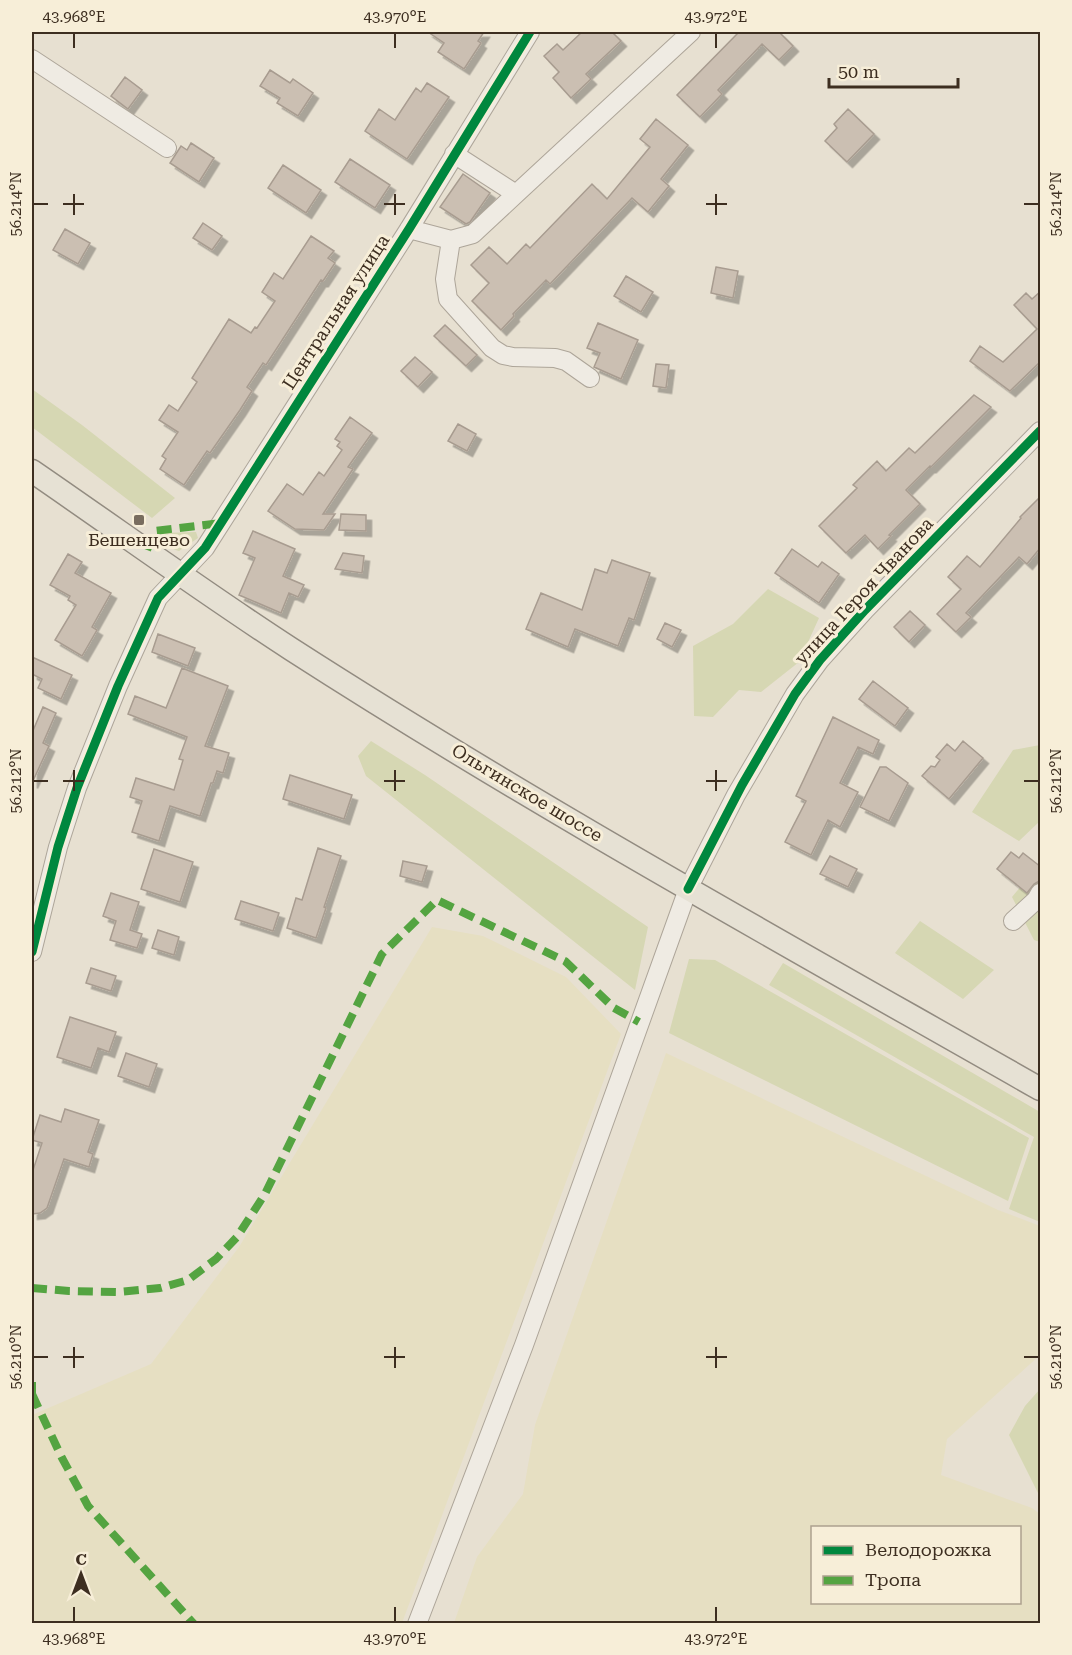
<svg xmlns="http://www.w3.org/2000/svg" width="1072" height="1655" viewBox="0 0 1072 1655" font-family="'Roboto Serif',serif">
<defs>
<filter id="shadow"><feDropShadow dx="5.5" dy="5.5" stdDeviation="0" flood-color="#0004"/></filter>
</defs>
<rect width="100%" height="100%" fill="#e7e0d1"/>
<!-- farmland -->
<path fill="#e6dfc2" fill-rule="evenodd" d="M432,927L483,936L566,977L621,1034L402,1623H32V1415L151,1364L239,1247Z
M666,1053L998,1210L1040,1226V1355L947,1439L941,1475L1032,1508L1040,1514V1623H454L477,1557L523,1494L535,1425ZM812,1528H1020V1602H812Z"/>
<!-- green -->
<path fill="#d6d7b3" d="M32,389L82,425L175,498L152,518L32,427Z
M196,532L198,538L179,551C170,549 163,542 161,533Z
M768,589L819,618L799,662L761,692L739,690L713,717L694,716L693,646L733,624Z
M371,741L425,775L648,927L635,990L366,776L358,756Z
M1040,745V821L1019,841L972,812L1013,750Z
M1040,863V942L1034,940L1012,897Z
M920,921L994,970L963,999L895,953Z
M689,959L715,960L1029,1138L1008,1201L669,1033Z
M783,963L1040,1112V1222L1009,1209L1034,1137L769,985Z
M1040,1389V1497L1009,1435L1025,1406Z"/>
<!-- building -->
<path fill="#cbbfb2" stroke="#a89c90" stroke-width="1.5" filter="url(#shadow)" d="M428,32H484L478,41L481,43L464,69L438,52L444,43Z
M582,32H612L621,41L586,74L591,79L571,98L553,78L559,72L544,56L557,44L563,50Z
M739,32H779L793,46L779,60L762,44L718,90L722,94L700,117L677,95Z
M270,70L290,83L293,79L313,93L298,116L277,103L280,98L260,86Z
M125,77L142,90L128,109L111,96Z
M427,83L449,97L407,159L365,131L379,109L395,120L416,88L421,92Z
M848,109L874,134L847,162L825,141L837,128L834,124Z
M656,119L688,145L661,179L669,186L648,212L632,198L550,284L546,280L513,314L514,316L501,330L472,301L489,283L471,265L489,247L507,264L526,244L530,248L592,184L607,199L650,147L640,139Z
M191,143L214,158L199,182L170,163L181,146L187,150Z
M350,159L390,185L375,208L335,182Z
M283,165L321,190L306,213L268,188Z
M463,174L490,193L470,222L466,224L440,207Z
M203,223L222,236L212,250L193,238Z
M65,229L90,243L78,264L53,250Z
M311,236L334,251L328,258L335,263L323,281L321,280L266,365L263,363L247,387L252,391L240,410L210,453L207,451L184,485L160,469L166,459L162,456L178,432L159,420L169,405L178,411L197,382L192,378L229,319L251,333L255,327L257,328L275,301L262,292L274,273L283,279Z
M716,267L738,271L733,298L711,293Z
M626,276L653,292L641,312L614,296Z
M1041,291V361L1010,391L970,361L980,346L1003,362L1037,329L1014,305L1026,293L1032,299Z
M598,323L638,340L621,379L594,367L600,353L587,348Z
M445,325L477,355L466,366L434,336Z
M415,357L432,372L418,387L401,371Z
M656,364L669,365L666,388L653,386Z
M974,395L991,407L931,467L930,466L906,490L920,504L889,535L891,536L878,549L865,535L846,553L819,526L857,488L853,485L877,461L886,471L909,448L915,453Z
M350,417L372,433L348,467L353,469L323,514H335L324,530L295,529L268,511L287,484L303,495L319,472L324,476L342,450L337,446L340,442L335,439Z
M458,424L476,434L467,451L448,441Z
M1041,496V547L1027,564L1019,557L966,613L971,617L956,632L937,614L961,589L948,577L967,556L980,567L1021,518L1020,517Z
M341,514L366,515V531L339,530Z
M253,531L295,549L283,576L304,585L298,597L289,593L281,613L239,595L255,558L243,553Z
M792,549L818,567L822,562L839,574L819,603L775,573Z
M343,553L364,556L362,573L335,569Z
M68,554L82,562L75,573L111,593L92,627L97,630L82,656L55,640L76,605L68,600L70,596L50,585Z
M612,560L650,573L634,620L629,618L618,646L575,629L568,647L526,629L541,593L582,610L595,569L607,573Z
M910,611L925,625L909,642L894,627Z
M665,623L681,630L672,647L657,639Z
M158,634L195,648L188,666L152,652Z
M32,657L72,675L61,699L38,688L42,679L32,674Z
M182,668L228,686L205,746L229,753L223,773L217,771L213,783H211L200,816L170,806L159,841L132,832L142,801L130,797L136,778L174,790L183,760L179,759L187,737L128,714L135,696L166,708Z
M873,681L908,708L895,726L859,699Z
M43,707L56,713L43,743L49,746L32,783V733Z
M833,717L879,740L873,754L858,747L840,783L858,792L840,827L828,820L811,855L785,842L806,801L796,796Z
M963,741L983,758L949,799L922,776L931,766L935,767L940,760L936,757L947,744L955,751Z
M880,767H886L908,783L889,821L860,807Z
M290,775L352,795L344,819L283,799Z
M318,848L341,856L324,907L326,908L316,938L287,928L296,898L302,900Z
M154,849L193,862L180,902L141,889Z
M1011,852L1019,858L1023,853L1041,867V880L1034,884L1027,893L997,869Z
M830,856L857,869L848,887L820,874Z
M403,861L427,866L422,882L400,876Z
M111,893L139,902L130,930L142,934L137,948L110,940L116,921L103,916Z
M241,901L279,913L273,931L235,919Z
M158,930L179,937L174,955L152,948Z
M91,968L116,976L111,991L86,983Z
M70,1017L116,1032L109,1052L98,1048L91,1068L57,1057Z
M126,1053L157,1064L149,1087L118,1076Z
M65,1109L99,1120L88,1152L93,1154L89,1167L64,1159L47,1208L40,1213L32,1214V1173L42,1143L32,1140L40,1115L61,1122Z"/>
<g fill="none" stroke-linecap="round" stroke-linejoin="round">
<!-- minor casing -->
<g stroke="#ada599" stroke-width="20">
<path id="minor" d="M32,59L167,148
M454,154L516,194L691,32
M409,229L451,240L473,234L516,194
M451,240L445,279L448,299L492,348L503,355L513,357L555,358L566,361L590,378
M1013,921L1036,900L1040,893
M32,952L58,847L77,788L118,686L158,598L205,548L409,229L530,32
M417,1624L524,1345L688,889L736,795L795,694L820,660L865,610L1040,431"/>
</g>
<!-- major casing -->
<g stroke="#928b80" stroke-width="25">
<path id="major" d="M32,471C118,530 203,592 291,649C535,806 789,946 1040,1089"/>
</g>
<!-- minor -->
<use href="#minor" stroke="#efebe3" stroke-width="18"/>
<!-- major -->
<use href="#major" stroke="#e6e1d4" stroke-width="22"/>
<!-- quiet -->
<path stroke="#54a441" stroke-width="8" stroke-dasharray="15 8" stroke-linecap="butt" d="M147,550L154,531L221,523
M32,1288L69,1291L119,1292L160,1288L188,1280L216,1259L237,1237L265,1194L382,954L437,900L565,961L614,1008L639,1022
M32,1382V1398
M32,1394L62,1458L88,1506L194,1624"/>
<!-- cycleway casing -->
<g stroke="#f7eed8" stroke-width="13">
<path id="cycleway" d="M688,889L742,785L795,694L820,660L865,610L1040,431
M32,952L58,847L77,788L118,686L158,598L205,548L409,229L530,32"/>
</g>
<!-- cycleway -->
<use href="#cycleway" stroke="#00873e" stroke-width="9"/>
</g>
<!-- ticks -->
<path fill="none" stroke="#3d2e20" stroke-width="2" d="M74,33V48M395,33V48M716,33V48M74,194V215M395,194V215M716,194V215M33,204H48M63,204H84M384,204H405M706,204H727M1024,204H1039M74,770V791M395,770V791M716,770V791M33,781H48M63,781H84M384,781H405M706,781H727M1024,781H1039M74,1347V1368M395,1347V1368M716,1347V1368M33,1357H48M63,1357H84M384,1357H405M706,1357H727M1024,1357H1039M74,1607V1622M395,1607V1622M716,1607V1622"/>
<!-- markers -->
<rect fill="#786c5e" stroke="#f7eed8" stroke-width="2" x="133" y="514" width="12" height="12" rx="3"/>
<g text-anchor="middle" stroke-width="6" stroke-linejoin="round" paint-order="stroke">
<!-- street labels -->
<g font-size="18" fill="#3d2e20" stroke="#f7eed8">
<text transform="translate(336 312) rotate(-57)" y="6">Центральная улица</text>
<text transform="translate(864 591) rotate(-47)" y="6">улица Героя Чванова</text>
<text transform="translate(527 793) rotate(31)" y="6">Ольгинское шоссе</text>
</g>
<!-- poi labels -->
<g font-size="18" fill="#3d2e20" stroke="#f7eed8">
<text x="139" y="546">Бешенцево</text>
</g>
</g>
<!-- border -->
<rect width="1072" height="1655" fill="none" stroke="#f7eed8" stroke-width="66"/>
<!-- legend -->
<rect x="811" y="1526" width="210" height="78" fill="#f7eed8" stroke="#ada18e" stroke-width="1.5"/>
<rect x="823" y="1546" width="30" height="9" fill="#00873e" stroke="#ada18e" stroke-width="1.5"/>
<text x="865" y="1556" font-size="18" fill="#3d2e20">Велодорожка</text>
<rect x="823" y="1576" width="30" height="9" fill="#54a441" stroke="#ada18e" stroke-width="1.5"/>
<text x="865" y="1586" font-size="18" fill="#3d2e20">Тропа</text>
<!-- north arrow -->
<g transform="translate(81 1574)" stroke="#f7eed8" stroke-width="4.5" paint-order="stroke">
<path d="M0-4.5L10 22L0 15L-10 22Z" fill="#3d2e20"/>
<text y="-9" font-size="16" font-weight="bold" text-anchor="middle" fill="#3d2e20">С</text>
</g>
<!-- scale -->
<path d="M829 78v9h129v-9" fill="none" stroke="#3d2e20" stroke-width="3"/>
<text x="838" y="78" font-size="18" fill="#3d2e20" stroke="#f7eed8" stroke-width="4.5" paint-order="stroke">50 m</text>
<rect x="33" y="33" width="1006" height="1589" fill="none" stroke="#3d2e20" stroke-width="2"/>
<g font-size="15" text-anchor="middle" fill="#3d2e20">
<text x="74" y="22">43.968°E</text>
<text x="395" y="22">43.970°E</text>
<text x="716" y="22">43.972°E</text>
<text transform="translate(16 204) rotate(-90)" y="5">56.214°N</text>
<text transform="translate(1056 204) rotate(-90)" y="5">56.214°N</text>
<text transform="translate(16 781) rotate(-90)" y="5">56.212°N</text>
<text transform="translate(1056 781) rotate(-90)" y="5">56.212°N</text>
<text transform="translate(16 1357) rotate(-90)" y="5">56.210°N</text>
<text transform="translate(1056 1357) rotate(-90)" y="5">56.210°N</text>
<text x="74" y="1644">43.968°E</text>
<text x="395" y="1644">43.970°E</text>
<text x="716" y="1644">43.972°E</text>
</g>
</svg>
